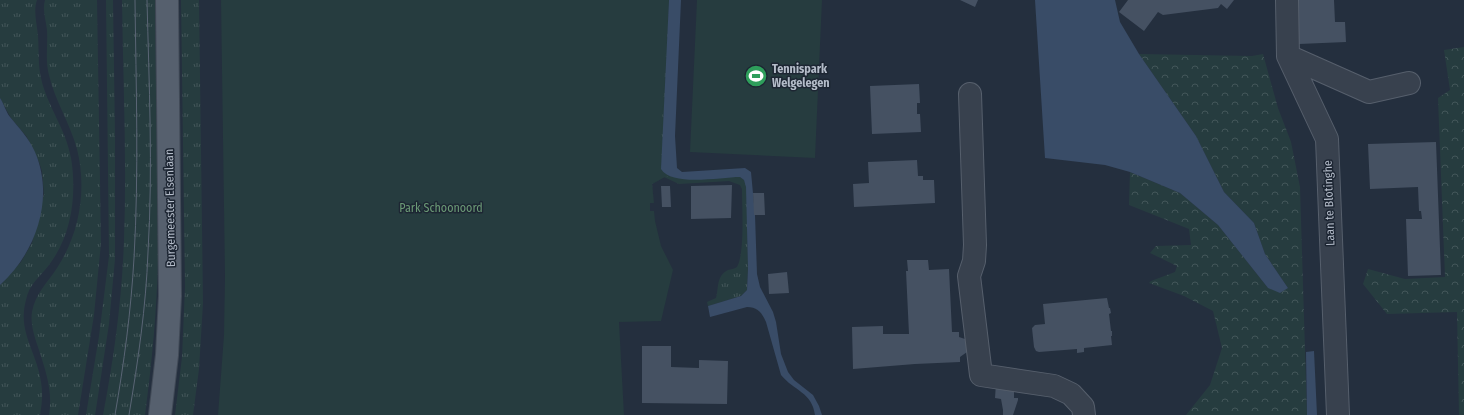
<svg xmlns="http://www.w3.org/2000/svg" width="1464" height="415" viewBox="0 0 1464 415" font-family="'Fira Sans Condensed',sans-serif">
<defs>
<pattern id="grass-tufts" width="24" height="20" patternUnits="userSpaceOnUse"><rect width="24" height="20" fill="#263c3f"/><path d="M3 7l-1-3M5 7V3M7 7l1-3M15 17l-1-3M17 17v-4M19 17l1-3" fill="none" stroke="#435659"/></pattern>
<pattern id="forest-crowns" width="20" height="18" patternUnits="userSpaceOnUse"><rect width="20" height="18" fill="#263c3f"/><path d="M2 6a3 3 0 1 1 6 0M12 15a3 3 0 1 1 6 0" fill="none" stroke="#435659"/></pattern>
</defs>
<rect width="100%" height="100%" fill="#242f3e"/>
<!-- grass -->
<path fill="url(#grass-tufts)" d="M0,0H37C33,11 37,24 38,36C39,50 38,65 41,78C47,106 66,129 71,158C77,194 72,235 49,265C40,277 29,284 26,300C17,332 37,352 41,382C43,393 42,404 40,415H0V285L21,262L32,243L44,194L42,171L39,162L27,137L11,118L0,98Z
M45,0H97L101,243L94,315L78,415H49C53,392 46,372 39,350C35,338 30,325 32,312C35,294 48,282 57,268C80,233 87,189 77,149C70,123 55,101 49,75C45,61 48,44 47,30C46,20 42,10 45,0Z
M106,0H113L115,135V259L109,324L96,409L95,415H86L99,336L109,256Z
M122,0H155L158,257C157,310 152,362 145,415H103C114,358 122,299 124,240C127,160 123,80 122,0Z
M181,0H199L203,303L199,369L193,415H175L182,357L185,287Z
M669,0L663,172L740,177L744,180L747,187L748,269L747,290L741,296L708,306L707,302L716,298C719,288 716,276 728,270C731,269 734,269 737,267C745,253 742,206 742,189L740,185L729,181L679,184L664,177L652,184L654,203L649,164Z"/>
<!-- forest -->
<path fill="url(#forest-crowns)" d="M1464,47V415H1459L1457,312L1387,314L1363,284L1368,269L1405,279L1445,277L1438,98L1450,90L1444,50Z
M1139,54L1252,56L1263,54L1278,108L1291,142L1300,187L1307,415H1186L1210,385L1222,348L1213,311L1184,296L1149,283L1151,281L1175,272L1177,266L1150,253L1156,246L1191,245L1189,229L1129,205L1130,172L1180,193L1218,225L1268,288H1288L1265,254L1254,223L1224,192L1196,136Z"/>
<!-- park -->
<path fill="#263c3f" d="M221,0H669L660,159C661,169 662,172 671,176L665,177L652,184L654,203H650V211H654L655,221L661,246L673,270L661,321L619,322L624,415H218L224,335L225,276Z
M697,0H822L815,158L690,152Z"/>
<!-- water -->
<path fill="#394c67" d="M669,0H681L675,136L677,168L682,172L745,168L751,172L755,215L757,274L760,287L773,312L776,322L781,354L788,372L794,380L813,395L819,406L822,415H815C812,392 794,391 781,375L766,322C762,313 758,307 747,307L710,317L708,306L741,296L747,290L748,269L746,187L744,180L740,177C721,177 672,187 661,169Z
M1035,0H1115L1120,22L1139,54L1196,136L1224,192L1254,223L1265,254L1288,288L1280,293L1268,288L1218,225L1180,193L1130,172L1105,165L1045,158Z
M0,98C4,104 6,112 10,117C19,128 29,138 35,152C55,198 36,253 0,285Z
M1314,351L1317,415H1307L1306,352Z"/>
<!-- building -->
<path fill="#455162" d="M960,0H978L975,7Z
M1128,0H1234L1227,9L1221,4L1218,8L1163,15L1158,12L1144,31L1119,12Z
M1298,0H1334L1335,22H1345L1346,42L1299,44Z
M919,84L920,103H917V114H920L921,132L872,134L870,86Z
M1436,142L1441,275L1408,276L1406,219H1422L1421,211H1419L1418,187L1370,189L1368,144Z
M917,160L918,176H923V180H934L935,203L854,207L853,184L869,183L868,162Z
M732,185L731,218L691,219V186Z
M661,186H670L671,207H662Z
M753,193H764L765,215H754Z
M907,260H928L929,270L949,269L952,332H959V337L965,339L968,344L967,352L960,357V362L915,364L853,369L852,327L883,326V334H909L906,271H908Z
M787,272L789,293L769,294L768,274Z
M1107,298L1109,308H1110L1111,313L1109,314L1111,331H1112V336H1111L1112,345L1084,348V352L1077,353V349L1039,352L1036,351L1034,347L1032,328L1035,325L1045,324L1043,304Z
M642,346H671V367L699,368V360L728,361L727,404L642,403Z
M996,383H1014V398H1018V400L1013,415H1003V410L1001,399L995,398Z"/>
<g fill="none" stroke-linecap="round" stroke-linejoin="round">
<!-- minor casing -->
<g stroke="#565f6c" stroke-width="24">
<path id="minor" d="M1287,0L1288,56L1327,139L1338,415
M1288,56L1369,92L1409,83
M970,94L975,245L974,261L969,276L981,375L1054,386L1071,394L1083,407L1084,415"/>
</g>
<!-- major casing -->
<g stroke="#414a57" stroke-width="24">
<path id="major" d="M160,415L167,355L170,296L167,0"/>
</g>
<!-- minor -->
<use href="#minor" stroke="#38414e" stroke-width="22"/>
<!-- major -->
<use href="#major" stroke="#56606e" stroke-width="22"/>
<!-- tram -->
<path stroke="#5a6575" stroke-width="1" d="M115,415C124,363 131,311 134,258C139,172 136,86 135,0
M129,415C138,361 146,307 148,252C153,168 149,84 147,0"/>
</g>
<!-- icons -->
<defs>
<g id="stadium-disc" transform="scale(1.15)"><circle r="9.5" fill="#2e9e5b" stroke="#1d2633"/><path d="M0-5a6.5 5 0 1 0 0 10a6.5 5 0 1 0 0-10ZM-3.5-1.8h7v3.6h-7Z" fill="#fff"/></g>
</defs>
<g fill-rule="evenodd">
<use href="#stadium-disc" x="756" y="76"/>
</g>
<g text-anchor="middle" stroke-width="3" stroke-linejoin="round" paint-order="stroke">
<!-- poi labels -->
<g font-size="12" font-weight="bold" fill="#b4bcc9" stroke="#1d2633" text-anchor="start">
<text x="772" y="73">Tennispark<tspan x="772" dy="14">Welgelegen</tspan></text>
</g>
<!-- street labels -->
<g font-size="12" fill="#b4bcc9" stroke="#1d2633">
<text transform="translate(1329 203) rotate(-92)" y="4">Laan te Blotinghe</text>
<text transform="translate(170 208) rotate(-91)" y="4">Burgemeester Elsenlaan</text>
</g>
<!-- park labels -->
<g font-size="12" fill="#6b9a76" stroke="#1d2633">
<text x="441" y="212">Park Schoonoord</text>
</g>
</g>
</svg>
